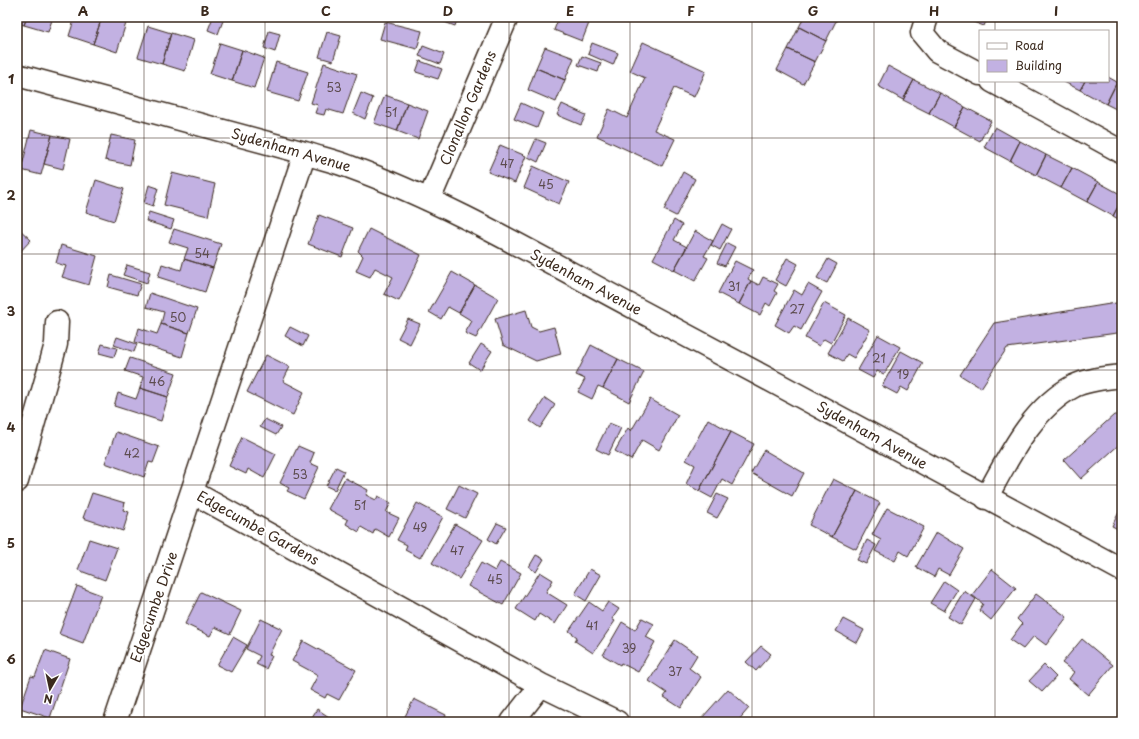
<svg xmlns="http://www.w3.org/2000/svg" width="1139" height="739" viewBox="0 0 1139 739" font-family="'Playpen Sans',sans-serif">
<rect width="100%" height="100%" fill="#fff"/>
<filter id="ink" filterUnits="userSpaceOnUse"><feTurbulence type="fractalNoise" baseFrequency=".025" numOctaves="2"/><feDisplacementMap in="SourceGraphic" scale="8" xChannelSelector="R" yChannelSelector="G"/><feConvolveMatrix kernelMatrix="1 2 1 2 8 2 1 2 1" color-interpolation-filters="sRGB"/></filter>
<g filter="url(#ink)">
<!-- building -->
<path fill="#c2b1e2" stroke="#3b2a1e" d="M17,17H27L24,25L17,23Z
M27,17H53L48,32L24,25Z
M75,17H102L93,44L69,36Z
M102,17H117L127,20L117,52L93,44Z
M213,17L224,18L218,34L208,30Z
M431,17H458L455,26Z
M559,17L591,18L582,41L554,30Z
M804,17H833L837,19L826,41L799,27Z
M960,17H988L984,26Z
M385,22L422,31L417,49L380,39Z
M148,26L171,33L162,64L138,57Z
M799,27L826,41L815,62L788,49Z
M269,31L280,34L275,52L264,48Z
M327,32L341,36L333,61L319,57Z
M171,33L194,40L185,71L162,64Z
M643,42L706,71L694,97L674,88L654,130L675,139L662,166L597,136L609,109L627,118L645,78L630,71Z
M220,43L242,50L232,81L210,74Z
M592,43L618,53L613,65L588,54Z
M423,46L444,54L440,64L419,56Z
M545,47L574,58L565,80L536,68Z
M788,49L815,62L803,84L777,70Z
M242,50L264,58L254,88L232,81Z
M582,56L601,63L598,72L578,65Z
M420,61L442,69L438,79L416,72Z
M276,62L308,72L298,101L267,92Z
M324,63L357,74L343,114L326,109L324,115L315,113L318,105L311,103Z
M888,66L914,80L903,100L878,86Z
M536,68L565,80L556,102L528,90Z
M1108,77L1117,82L1106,104L1080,90L1085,81H1108Z
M914,80L940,93L929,113L903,100Z
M1062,81H1085L1080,90Z
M1117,82L1122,84V112L1106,104Z
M361,93L373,98L365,119L353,113Z
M940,93L965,107L954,127L929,113Z
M385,95L407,103L397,131L374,123Z
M407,103L428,111L418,139L397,131Z
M521,103L543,113L537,128L514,119Z
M562,104L586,115L581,125L557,115Z
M965,107L991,121L980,141L954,127Z
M995,127L1020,141L1010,161L984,147Z
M31,130L52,135L41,175L21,170Z
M52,135L70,139L63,169L44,164Z
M111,135L135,140L130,165L105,160Z
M536,139L546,143L538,162L528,157Z
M1020,141L1046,155L1036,175L1010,161Z
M500,145L526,156L515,183L488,172Z
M1046,155L1072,168L1061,188L1036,175Z
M533,166L569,182L559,204L524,188Z
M1072,168L1098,182L1087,202L1061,188Z
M683,172L695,179L676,216L664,210Z
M172,173L215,184L208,216L164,205Z
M96,180L124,189L114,221L86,212Z
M1098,182L1122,195V199L1113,216L1087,202Z
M149,185L158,188L153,206L144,203Z
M1122,199V221L1113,216Z
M149,212L174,220L171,229L146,221Z
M319,215L353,228L342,257L308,244Z
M674,220L682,225L674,240L687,247L674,270L653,259Z
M722,224L731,229L720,250L711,245Z
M17,227L31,240L17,255Z
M174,229L221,244L213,268L184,259L188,248L169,242Z
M369,229L421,255L399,301L384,294L393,277L375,268L370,277L356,271L363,256L358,251Z
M695,231L713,241L704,256L708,258L695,281L674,270Z
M727,243L735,247L725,266L717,263Z
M61,245L97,256L89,285L62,277L66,266L56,263Z
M787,258L798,264L786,286L775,280Z
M184,259L213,268L205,292L158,277L162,264L181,270Z
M828,259L837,264L827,283L817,278Z
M735,261L753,270L748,279L751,281L739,304L718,293Z
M127,265L150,272L147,283L123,275Z
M452,272L475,285L459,313L448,307L441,319L429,312Z
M111,275L141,284L137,295L108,287Z
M763,277L778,284L774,291L777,293L770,306L766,303L760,315L739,304L751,281L759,285Z
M808,284L822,292L801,330L794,326L789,333L775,325L794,290L802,295Z
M475,285L498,298L476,338L465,333L472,321L459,313Z
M150,293L197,309L189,333L161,324L164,312L146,307Z
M1122,302V336L1117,333L1007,348L981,388L960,375L994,323Z
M824,303L846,315L831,343L824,339L819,346L805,338Z
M526,310L531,327L539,331L554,327L561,354L536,361L503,345L495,319Z
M848,318L870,330L854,358L847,354L843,361L828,353Z
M408,319L420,324L410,344L398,338Z
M161,324L189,333L182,357L135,342L139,328L157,334Z
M290,327L308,336L303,346L285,336Z
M878,335L900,347L884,374L877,371L873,378L858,370Z
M117,337L137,344L134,352L114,345Z
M102,344L117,348L114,357L99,353Z
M481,344L492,351L480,370L469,363Z
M591,345L618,359L603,388L598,386L592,399L578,392L585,379L576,375Z
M901,351L923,363L908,391L901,387L897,394L882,386Z
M266,355L290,367L283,381L304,392L293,415L247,392Z
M130,358L176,373L168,397L140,388L143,377L125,371Z
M618,359L644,372L629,402L603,388Z
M140,388L168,397L161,421L114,406L118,393L136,399Z
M545,398L555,405L540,428L530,421Z
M650,399L678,415L659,450L642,440L631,460L615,451L628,428L631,431Z
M1114,415H1122V442L1081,479L1064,460Z
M265,419L281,427L276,435L260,427Z
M708,419L731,432L699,491L686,484L695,465L686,460Z
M609,423L621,428L608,455L596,449Z
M116,432L159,447L153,463L149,462L144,477L105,463Z
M731,432L754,444L732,485L722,479L712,498L699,491Z
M242,437L276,454L264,478L248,469L246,474L229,466Z
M298,446L314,453L310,463L319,467L304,499L287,491L289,488L280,483Z
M764,450L804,473L792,496L751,473Z
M336,467L344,471L335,490L326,486Z
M345,478L368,490L366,495L376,500L378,496L391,503L386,512L399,518L389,537L375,529L373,534L361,527L359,532L346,524L348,520L328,509Z
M833,479L857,491L832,537L809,525Z
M459,485L477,494L465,518L447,509Z
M857,491L880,503L856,549L832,537Z
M92,493L125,503L123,510L129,512L123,531L83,518Z
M717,494L728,499L717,518L707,513Z
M417,503L443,517L420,558L405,550L407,545L397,540Z
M1122,506V531L1112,526Z
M887,508L924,527L908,556L900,551L895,561L875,551L881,540L872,535Z
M497,523L506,527L496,544L488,539Z
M455,524L483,540L459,579L432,563Z
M936,532L964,549L949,575L938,569L934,577L916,567Z
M89,539L117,548L105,580L78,570Z
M867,540L876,545L866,564L857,560Z
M536,555L544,559L536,572L529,567Z
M500,562L521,573L503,605L468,586L481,563L495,571Z
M590,569L601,575L586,601L575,594Z
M992,569L1016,588L991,620L979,610L983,604L972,595Z
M540,572L553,580L546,592L567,605L555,624L539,614L535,621L516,609Z
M944,581L957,590L944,611L930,603Z
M77,586L101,595L83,643L59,634Z
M964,591L976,599L961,625L948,617Z
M201,592L241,611L230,634L215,627L210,636L185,624Z
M1036,594L1067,617L1046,645L1034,636L1023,649L1010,640L1022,624L1017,619Z
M589,602L602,611L608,602L619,609L612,619L615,621L593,653L575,641L577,637L569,631Z
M642,618L654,624L646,637L655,642L638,672L621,663L620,665L603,655L622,622L635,630Z
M261,619L282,629L269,655L272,656L266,669L256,664L260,656L246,649Z
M843,619L864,630L857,643L836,631Z
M233,637L247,645L231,672L217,665Z
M1082,639L1113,665L1088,695L1069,679L1074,672L1062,663Z
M675,640L697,655L689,668L701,677L681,708L664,697L667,693L649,681Z
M303,641L356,670L339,700L327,694L325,698L310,690L318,675L292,661Z
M761,646L771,654L756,671L746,662Z
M45,650L70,659L50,718L20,708L31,676L35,677Z
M1044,665L1056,677L1042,692L1029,681Z
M728,689L749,708L737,722H704L701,719Z
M414,699L446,715L443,722H402Z
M317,709L332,719L330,722H309Z"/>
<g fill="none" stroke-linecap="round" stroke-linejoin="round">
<!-- street casing -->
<g stroke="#3b2a1e" stroke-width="25">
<path id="street" d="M927,17L922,33L937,51L980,74
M17,75L305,153C320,158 335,161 350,167C449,203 541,258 635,308C798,394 959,483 1122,570
M992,81L1122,152
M429,200L507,17
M17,481L50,366L56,344L57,322
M192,492L541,685L617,722
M986,498C1009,457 1031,409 1074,386C1088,379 1107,378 1122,376
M115,722L305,153
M512,722L541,685"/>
</g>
<!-- street -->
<use href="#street" stroke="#fff" stroke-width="22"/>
</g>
</g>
<!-- grid -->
<path fill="none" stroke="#3b2a1e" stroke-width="1" stroke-opacity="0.55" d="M144,17V722M265,17V722M387,17V722M509,17V722M630,17V722M752,17V722M874,17V722M995,17V31M995,81V722M17,138H1122M17,254H1122M17,370H1122M17,485H1122M17,601H1122"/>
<g text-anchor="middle" stroke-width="4" stroke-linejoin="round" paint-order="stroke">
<!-- number labels -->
<g font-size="12" fill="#5d4c4f">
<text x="334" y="92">53</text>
<text x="391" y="117">51</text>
<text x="507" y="168">47</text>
<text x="546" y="189">45</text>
<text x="202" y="258">54</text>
<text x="734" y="291">31</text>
<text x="797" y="314">27</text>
<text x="178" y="322">50</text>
<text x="879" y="363">21</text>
<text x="903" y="379">19</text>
<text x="157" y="386">46</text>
<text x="132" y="458">42</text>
<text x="300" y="479">53</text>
<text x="360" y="510">51</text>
<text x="420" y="532">49</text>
<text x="457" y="555">47</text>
<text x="495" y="584">45</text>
<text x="592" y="630">41</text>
<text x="629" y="653">39</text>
<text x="675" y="676">37</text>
</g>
<!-- street labels -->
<g font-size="14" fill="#3b2a1e" stroke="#fff">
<text transform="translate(468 108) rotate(-67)" y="5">Clonallon Gardens</text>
<text transform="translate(291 150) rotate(16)" y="5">Sydenham Avenue</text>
<text transform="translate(586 282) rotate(28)" y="5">Sydenham Avenue</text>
<text transform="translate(872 435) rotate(29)" y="5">Sydenham Avenue</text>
<text transform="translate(258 528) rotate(29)" y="5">Edgecumbe Gardens</text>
<text transform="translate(154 607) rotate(-71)" y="5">Edgecumbe Drive</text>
</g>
</g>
<!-- margin -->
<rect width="1139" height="739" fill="none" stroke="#fff" stroke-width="44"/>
<!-- legend -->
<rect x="979" y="30" width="130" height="52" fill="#ffffff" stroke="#b1aaa5"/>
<rect x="987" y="43" width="20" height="6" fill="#ffffff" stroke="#b1aaa5"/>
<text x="1015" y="50" font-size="12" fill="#3b2a1e">Road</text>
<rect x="987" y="60" width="20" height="12" fill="#c2b1e2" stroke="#b1aaa5"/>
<text x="1015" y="70" font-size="12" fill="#3b2a1e">Building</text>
<!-- north arrow -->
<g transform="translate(50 689) rotate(189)" stroke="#ffffff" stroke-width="3" paint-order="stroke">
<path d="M0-3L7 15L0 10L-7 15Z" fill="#3b2a1e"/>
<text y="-6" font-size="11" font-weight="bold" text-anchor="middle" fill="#3b2a1e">N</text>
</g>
<rect x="22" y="22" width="1095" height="695" fill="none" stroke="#3b2a1e" stroke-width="1.5"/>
<g font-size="13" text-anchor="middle" font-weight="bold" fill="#3b2a1e">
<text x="83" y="16">A</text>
<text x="205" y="16">B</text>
<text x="326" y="16">C</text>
<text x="448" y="16">D</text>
<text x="570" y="16">E</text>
<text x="691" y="16">F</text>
<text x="813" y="16">G</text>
<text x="934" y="16">H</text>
<text x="1056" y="16">I</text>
<text x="11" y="84">1</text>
<text x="11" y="200">2</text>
<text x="11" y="316">3</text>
<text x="11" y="432">4</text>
<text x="11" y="548">5</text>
<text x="11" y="664">6</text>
</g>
</svg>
